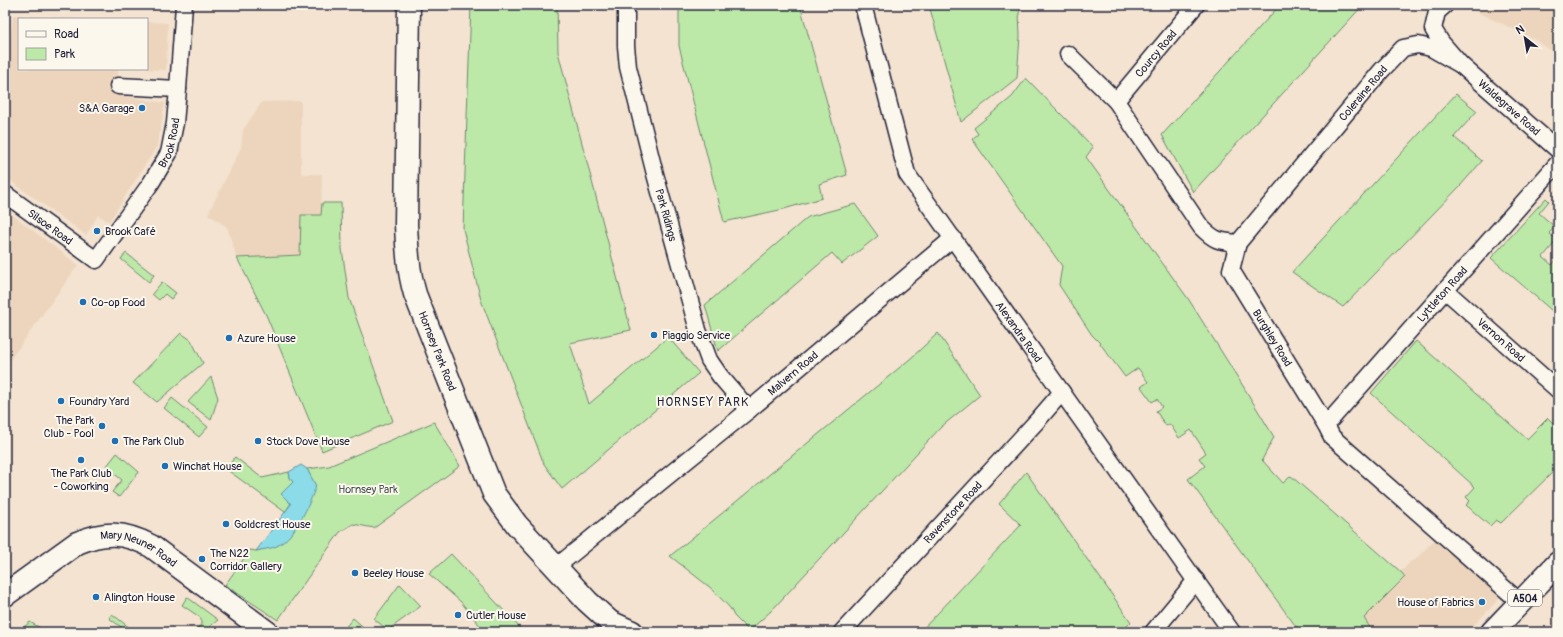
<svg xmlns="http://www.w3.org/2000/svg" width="1563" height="637" viewBox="0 0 1563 637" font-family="Pangolin,sans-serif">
<rect width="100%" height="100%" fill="#f3e3d0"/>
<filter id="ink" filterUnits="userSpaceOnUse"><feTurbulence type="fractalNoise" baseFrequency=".025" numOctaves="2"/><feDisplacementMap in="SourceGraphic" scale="8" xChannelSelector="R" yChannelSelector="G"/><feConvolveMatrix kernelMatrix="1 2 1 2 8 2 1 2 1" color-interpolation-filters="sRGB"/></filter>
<g filter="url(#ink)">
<!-- built -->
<path fill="#edd5bd" d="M1462,5H1558V52L1552,51L1532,38Z
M13,15L85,19H19V69H118L117,95L165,103L157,146L109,222L98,215L86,235L5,177V87Z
M147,22L168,23L166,70L133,69H147Z
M301,101V174H322L321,215H301L300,255L237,258L227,227L208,214L241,148L243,130L262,102Z
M5,209L78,265L5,367Z
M1436,538L1503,595L1467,632H1371L1372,631L1364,618L1405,577L1401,572L1412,560L1414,561Z"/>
<!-- green -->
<path fill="#bce9a7" stroke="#6f8671" d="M471,5H557L558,52L631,330L570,343L589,404L668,337L699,373L562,489L544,464L481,300L463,229Z
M679,5H800L847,175L819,184L822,198L784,209L724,222L679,46Z
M929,5H1023L1019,12L1020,36L1017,78L961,122Z
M1280,5H1363L1193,192L1162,135Z
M1026,78L1093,147L1086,157L1189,300L1243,386L1274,437L1262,460L1283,483L1291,476L1401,572L1405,577L1364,618L1372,631L1371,632H1300L1188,479L1205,466L1199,458L1206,453L1191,430L1179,438L1170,424L1166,426L1156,411L1162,407L1157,399L1152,402L1141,387L1148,382L1138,368L1125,377L1099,342L1092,335L1059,285L1062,266L972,139L978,134L974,128L1012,97Z
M1456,94L1477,111L1454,137L1482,161L1460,186L1343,307L1292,272Z
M1546,198L1549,201L1539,213L1555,227L1549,233L1557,240L1543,257L1552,265L1558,258V316L1491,258Z
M322,203H341L342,249L349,298L393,421L322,451L267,317L237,258L300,255L301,215H321Z
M855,204L878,236L842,264L832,253L718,351L705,305L808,217Z
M126,253L154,275L149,282L121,259Z
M162,282L176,293L171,299L165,294L159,300L152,294Z
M181,333L191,340L203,363L157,402L133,383Z
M938,333L980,395L941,427L772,610L749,631L734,616L730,608L712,589L670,556L910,359Z
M1416,341L1527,439L1548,418L1558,428V467L1501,523L1496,520L1490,526L1466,505L1470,501L1466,497L1475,487L1371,393Z
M211,377L218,398L211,420L188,402Z
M172,398L208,427L199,437L164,408Z
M434,422L460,466L374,528L353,524L340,532L278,620L225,585L250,550L256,551L278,545L315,485L307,469L329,466Z
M117,453L139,472L119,497L112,492L122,480L106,467Z
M235,457L262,478L289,472L290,478L293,482L291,503L285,512L226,469Z
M1026,472L1131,622L1121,632H920L1021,525L999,504Z
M451,554L521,629L529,632H485L461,602L429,574Z
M400,584L421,606L388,630L374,619Z
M187,597L218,620L203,632H192L201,625V618L182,605Z
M112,614L135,632H128L109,618Z
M353,618L369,632H347L344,629Z
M30,622L47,632H18Z"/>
<!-- water -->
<path fill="#8cdbe9" stroke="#6291a3" d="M301,465L307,469L316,486C309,505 296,536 277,546C271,549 263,549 256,551L291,504L281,494L293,482L290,478L289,472Z"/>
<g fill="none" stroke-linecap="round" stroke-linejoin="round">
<!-- street casing -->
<g stroke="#22223b" stroke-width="19">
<g id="street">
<path id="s1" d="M626,5V46L628,67L655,174L698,330L709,360L720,376L749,410"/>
<path id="s2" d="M863,5L907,174L1232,632"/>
<path id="s3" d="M1445,5L1437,12L1433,29L1441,42L1461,65L1558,150"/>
<path d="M1068,54L1116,101L1201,227C1215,241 1218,241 1238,243"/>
<path id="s4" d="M1461,65L1431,48L1418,45L1403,48L1381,71L1238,243L1231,270L1326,425L1332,437L1521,603"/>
<path d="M118,86L178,89"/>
<path id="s5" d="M1116,101L1196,5"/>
<path id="s6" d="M5,194L96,260L151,183L169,153L175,123L178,89L184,5"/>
<path id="s7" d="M1445,290L1558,390"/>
<path id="s8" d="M1326,425L1558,163"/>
<path id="s9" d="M556,567L749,410L953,238"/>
<path id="s10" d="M842,632L1037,421L1062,392"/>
<path d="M1153,632L1196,580"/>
</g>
</g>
<!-- secondary casing -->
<g stroke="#22223b" stroke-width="25">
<g id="secondary">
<path id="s11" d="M409,5L406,224C407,248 408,270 415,294L494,494L517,525L587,601L610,622L632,632"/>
<path id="s12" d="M5,595L77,543C105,531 124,532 151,546L267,632"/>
</g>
</g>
<!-- primary casing -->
<g stroke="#22223b" stroke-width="25">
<path id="primary" d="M1492,632L1558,563"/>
</g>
<!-- street -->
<use href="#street" stroke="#fbf7ec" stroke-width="16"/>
<!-- secondary -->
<use href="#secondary" stroke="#fbf7ec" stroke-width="22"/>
<!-- primary -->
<use href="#primary" stroke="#fbf7ec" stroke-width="22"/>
</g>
</g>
<!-- markers -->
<g fill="#1f6fb2" stroke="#fbf7ec" stroke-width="1.5">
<circle cx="142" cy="108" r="4"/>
<circle cx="97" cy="231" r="4"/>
<circle cx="83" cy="302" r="4"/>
<circle cx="654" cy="335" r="4"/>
<circle cx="229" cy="338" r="4"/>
<circle cx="61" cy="401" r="4"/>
<circle cx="102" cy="426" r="4"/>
<circle cx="115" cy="441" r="4"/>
<circle cx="258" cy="441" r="4"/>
<circle cx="81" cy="460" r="4"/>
<circle cx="165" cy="466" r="4"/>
<circle cx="226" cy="524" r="4"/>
<circle cx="202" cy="559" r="4"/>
<circle cx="355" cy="573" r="4"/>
<circle cx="96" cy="597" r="4"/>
<circle cx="1482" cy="602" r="4"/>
<circle cx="458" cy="615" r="4"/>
</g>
<g text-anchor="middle" stroke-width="4" stroke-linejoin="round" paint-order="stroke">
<!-- shield labels -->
<rect fill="#fbf7ec" stroke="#636270" stroke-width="1" x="1508" y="590" width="34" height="16" rx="3"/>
<g font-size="10" font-weight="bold" fill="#22223b">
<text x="1525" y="602">A504</text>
</g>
<!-- street labels -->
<g font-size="11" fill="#22223b" stroke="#fbf7ec">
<text dy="4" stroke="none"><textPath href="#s5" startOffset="62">Courcy Road</textPath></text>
<text transform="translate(1363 93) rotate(-50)" y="4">Coleraine Road</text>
<text dy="4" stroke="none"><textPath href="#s3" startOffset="138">Waldegrave Road</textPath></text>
<text dy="4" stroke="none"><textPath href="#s6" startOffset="252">Brook Road</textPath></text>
<text dy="4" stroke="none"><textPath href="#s1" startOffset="215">Park Ridings</textPath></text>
<text dy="4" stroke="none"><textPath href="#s6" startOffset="56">Silsoe Road</textPath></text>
<text dy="4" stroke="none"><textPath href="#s8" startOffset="175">Lyttleton Road</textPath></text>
<text dy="4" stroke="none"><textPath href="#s2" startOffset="368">Alexandra Road</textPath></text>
<text dy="4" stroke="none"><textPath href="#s4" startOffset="426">Burghley Road</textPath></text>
<text dy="4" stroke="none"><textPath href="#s7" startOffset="75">Vernon Road</textPath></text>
<text dy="4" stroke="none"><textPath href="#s11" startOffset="351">Hornsey Park Road</textPath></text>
<text dy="4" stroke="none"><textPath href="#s9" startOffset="306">Malvern Road</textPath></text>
<text dy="4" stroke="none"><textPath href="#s10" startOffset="163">Ravenstone Road</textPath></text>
<text dy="4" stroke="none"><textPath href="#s12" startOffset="155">Mary Neuner Road</textPath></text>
</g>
<!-- poi labels -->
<g font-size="11" fill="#22223b" stroke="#fbf7ec" text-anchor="start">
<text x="134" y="112" text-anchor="end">S&amp;A Garage</text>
<text x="105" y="235">Brook Café</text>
<text x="91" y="306">Co-op Food</text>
<text x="662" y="339">Piaggio Service</text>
<text x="237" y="342">Azure House</text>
<text x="69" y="405">Foundry Yard</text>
<text x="94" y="424" text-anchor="end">The Park<tspan x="94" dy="13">Club - Pool</tspan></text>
<text x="123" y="445">The Park Club</text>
<text x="266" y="445">Stock Dove House</text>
<text x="173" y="470">Winchat House</text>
<text x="81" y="477" text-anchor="middle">The Park Club<tspan x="81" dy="13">- Coworking</tspan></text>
<text x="234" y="528">Goldcrest House</text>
<text x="210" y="557">The N22<tspan x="210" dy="13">Corridor Gallery</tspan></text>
<text x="363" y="577">Beeley House</text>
<text x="104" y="601">Alington House</text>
<text x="1474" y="606" text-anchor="end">House of Fabrics</text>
<text x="466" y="619">Cutler House</text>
</g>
<!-- park labels -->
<g font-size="11" fill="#485456" stroke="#fbf7ec">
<text x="368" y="493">Hornsey Park</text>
</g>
<!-- neighbourhood labels -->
<g font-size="12" letter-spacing="1" fill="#22223b" stroke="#fbf7ec">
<text x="703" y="406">HORNSEY PARK</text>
</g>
</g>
<!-- margin -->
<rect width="1563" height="637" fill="none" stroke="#fbf7ec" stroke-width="20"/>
<rect x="10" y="10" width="1543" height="617" fill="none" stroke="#22223b" stroke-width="1.5" filter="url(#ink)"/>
<!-- legend -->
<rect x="18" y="18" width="130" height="52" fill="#fbf7ec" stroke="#a4a2a5"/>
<rect x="26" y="31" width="20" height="6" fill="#fbf7ec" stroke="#a4a2a5"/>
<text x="54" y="38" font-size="12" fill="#22223b">Road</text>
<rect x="26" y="48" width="20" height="12" fill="#bce9a7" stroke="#a4a2a5"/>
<text x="54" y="58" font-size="12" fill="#22223b">Park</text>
<!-- north arrow -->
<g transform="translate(1525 38) rotate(329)" stroke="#fbf7ec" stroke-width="3" paint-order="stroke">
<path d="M0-3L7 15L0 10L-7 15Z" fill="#22223b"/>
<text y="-6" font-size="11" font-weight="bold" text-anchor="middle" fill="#22223b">N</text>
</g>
</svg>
